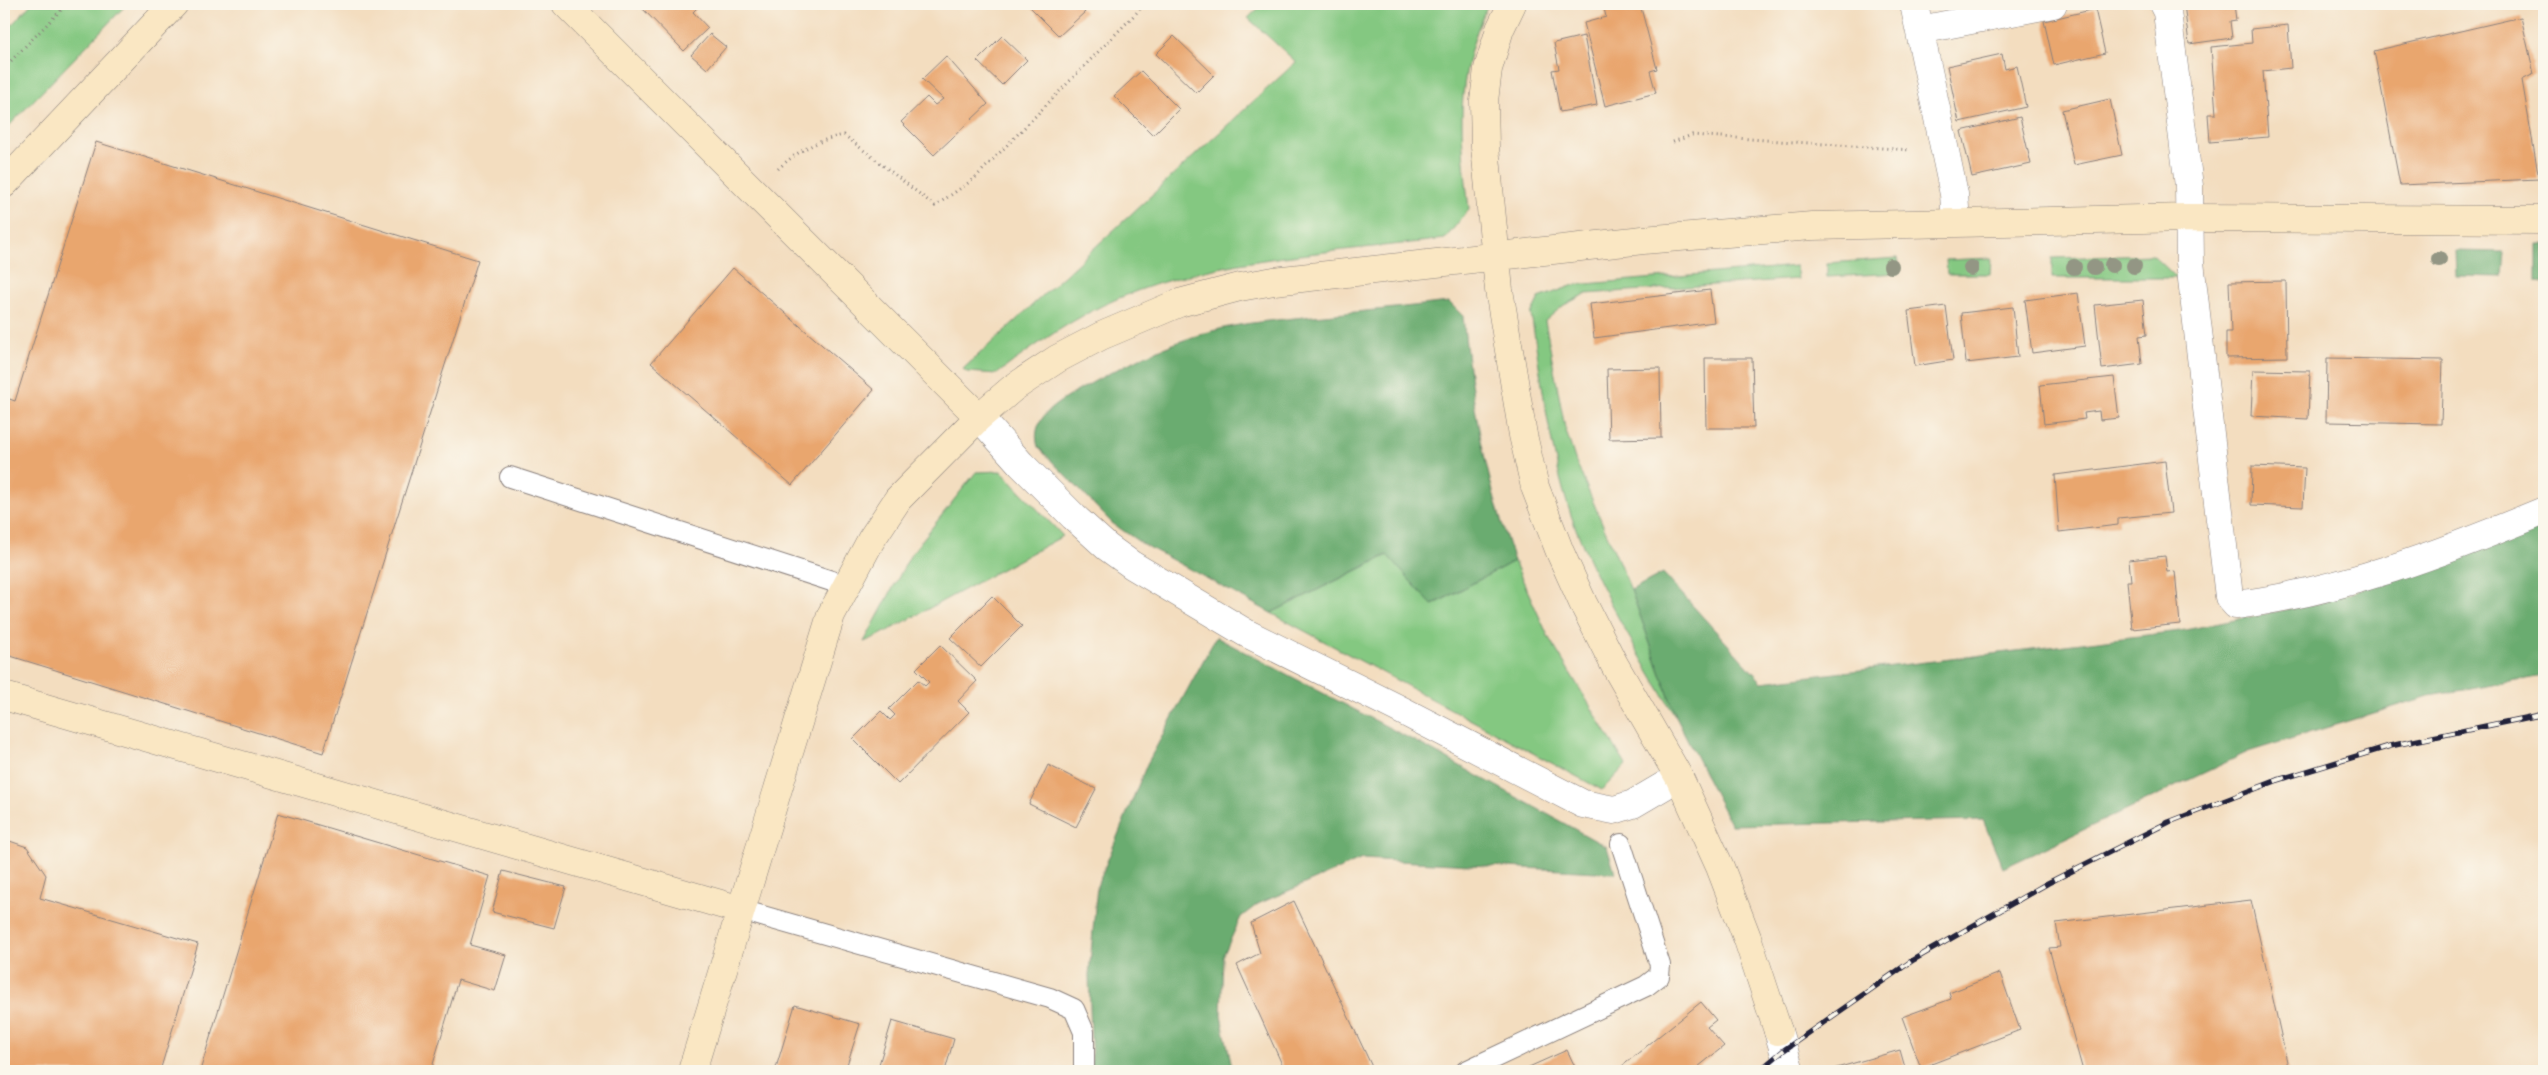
<svg xmlns="http://www.w3.org/2000/svg" width="2548" height="1075" viewBox="0 0 2548 1075" font-family="'Gentium Book Plus',serif">
<rect width="100%" height="100%" fill="#fbf7ec"/>
<filter id="ink" filterUnits="userSpaceOnUse"><feTurbulence type="fractalNoise" baseFrequency=".02" numOctaves="2"/><feDisplacementMap in="SourceGraphic" scale="10" xChannelSelector="R" yChannelSelector="G"/><feConvolveMatrix kernelMatrix="1 2 1 2 8 2 1 2 1" color-interpolation-filters="sRGB"/></filter>
<filter id="wash" filterUnits="userSpaceOnUse"><feTurbulence type="fractalNoise" baseFrequency=".0096" numOctaves="4" result="noise"/><feDisplacementMap in="SourceGraphic" scale="20" xChannelSelector="R" yChannelSelector="G"/><feGaussianBlur stdDeviation="1.12" result="paint"/><feColorMatrix in="noise" values="0 0 0 0 0 0 0 0 0 0 0 0 0 0 0 0 0 1.4 0 .05"/><feComposite in="paint" operator="in"/></filter>
<g filter="url(#wash)">
<rect width="100%" height="100%" fill="#f3ddbf"/>
<!-- green -->
<path fill="#84c881" stroke="#53755e" d="M31,4H127L4,131V33Z
M1263,4H1488C1454,79 1460,130 1469,209L1445,239C1335,253 1222,255 1119,298C1074,317 1035,345 997,374L967,372L963,369L1296,62L1248,18Z
M2153,255L2177,278H2052V258Z
M1898,258L1899,273L1827,277V263Z
M1991,258L1990,274H1947L1946,260Z
M1796,266L1798,279L1586,294L1564,305L1545,321L1565,428L1576,462L1631,590L1677,719C1641,657 1602,596 1576,529C1550,461 1543,386 1531,314L1539,298L1574,285Z
M1001,471L1063,536L878,636L864,642L911,554L976,472Z
M1388,555L1433,605L1514,561L1549,638L1626,765L1602,790L1271,613Z"/>
<!-- forest -->
<path fill="#6bac6f" stroke="#466755" d="M2537,244H2544V283L2537,282Z
M2455,251L2505,252L2503,277L2456,276Z
M1449,302L1463,316C1471,400 1486,480 1514,561L1432,605L1387,555L1271,613L1141,543L1112,523L1038,447C1029,417 1059,402 1081,389C1122,365 1166,344 1212,331C1244,322 1280,320 1313,316C1359,312 1404,307 1449,302Z
M2544,527V676L2429,696L2248,752L2003,868L1983,820L1731,825L1677,719L1631,590L1663,573L1762,682L2180,631L2319,603Z
M1216,637L1424,746L1607,847L1615,873L1362,859L1258,904L1241,917L1223,956L1221,1016L1233,1071H1092L1089,975L1097,886L1147,764Z"/>
<g id="blocks">
<!-- building -->
<path fill="#e9a66e" d="M638,4H701L693,12L708,28L684,51Z
M1027,4H1077L1085,12L1059,36Z
M1603,4H1640L1657,69L1650,71L1656,93L1605,106L1584,23L1606,17Z
M2184,4H2234L2236,20L2230,21L2232,38L2189,44Z
M2095,9L2105,53L2054,65L2044,21Z
M2521,17L2534,74L2522,80L2539,179L2400,185L2374,51Z
M2288,25L2291,68L2263,71L2268,137L2210,142L2208,114H2216L2211,47L2252,43L2251,29Z
M710,34L726,47L707,69L691,55Z
M1002,36L1027,60L1002,85L977,61Z
M1174,36L1214,75L1196,93L1156,54Z
M1584,36L1597,105L1560,112L1552,70L1559,69L1554,43Z
M2002,54L2005,69L2017,66L2026,107L1959,122L1947,66Z
M946,56L988,104L934,155L901,122L927,97L935,105L943,99L922,79Z
M1141,71L1179,109L1153,135L1114,96Z
M2110,99L2122,155L2074,165L2062,110Z
M2020,117L2031,164L1972,177L1961,131Z
M96,142L478,260L323,753L4,654V397L15,401Z
M733,268L874,390L792,485L651,363Z
M2286,281L2287,357L2226,358V332H2231L2229,282Z
M1710,290L1714,322L1594,338L1590,304Z
M2078,293L2085,346L2032,353L2025,300Z
M2143,300L2147,335L2139,336L2142,364L2102,369L2095,305Z
M1946,306L1953,360L1915,366L1908,311Z
M2013,307L2018,357L1966,363L1961,313Z
M1705,358H1752L1754,428H1706Z
M2327,358L2443,360L2441,424L2326,422Z
M1660,368L1661,438L1609,439L1607,369Z
M2253,370L2310,371L2308,419L2251,416Z
M2114,377L2119,418L2100,420L2099,411L2084,413L2085,419L2044,424L2040,385Z
M2165,461L2171,513L2118,518V525L2059,532L2055,475Z
M2252,466L2305,468L2303,507L2251,505Z
M2165,556L2167,572L2175,571L2180,624L2132,629L2127,581H2131L2129,560Z
M992,596L1022,626L981,667L950,638Z
M940,645L977,681L958,701L969,712L898,784L853,739L881,711L890,720L895,715L889,709L918,680L925,686L929,682L916,669Z
M1048,765L1096,789L1076,827L1029,804Z
M278,813L490,876L470,945L506,955L495,991L458,980L431,1071H200Z
M4,839L27,847L46,875L40,898L198,944L160,1071H4Z
M503,871L566,887L554,928L492,912Z
M2251,900L2289,1071H2083L2049,948L2060,947L2056,923Z
M1294,901L1374,1071H1285L1237,965L1260,953L1251,923Z
M2000,973L2020,1030L1921,1068L1902,1017L1951,999L1949,993Z
M1701,1002L1716,1020L1707,1027L1724,1046L1693,1071H1616Z
M795,1005L860,1024L845,1071H775Z
M892,1021L954,1039L945,1071H877Z
M1567,1050L1577,1071H1520Z
M1900,1050L1906,1071H1826Z"/>
</g>
</g>
<g filter="url(#ink)">
<use href="#blocks" fill-opacity="0" stroke="#8a807d" stroke-width="1"/>
<g fill="none" stroke-linecap="round" stroke-linejoin="round">
<!-- lane casing -->
<g stroke="#8a807d" stroke-width="22">
<path id="lane" d="M510,477L847,586
M741,910L1050,998L1074,1009L1084,1032V1071
M1466,1071L1646,986L1659,976L1660,965L1621,844"/>
</g>
<!-- street casing -->
<g stroke="#8a807d" stroke-width="29">
<path id="street" d="M1914,4L1954,194L1956,222
M2163,4L2167,12L2189,186L2190,262L2229,597L2236,605C2343,591 2445,552 2544,511
M1920,30L2053,4
M979,417L1021,464L1074,517L1107,547L1132,565L1246,633L1395,707L1583,804L1614,810L1633,804L1679,777
M1778,1031L1790,1071"/>
</g>
<!-- secondary casing -->
<g stroke="#8a807d" stroke-width="29">
<path id="secondary" d="M566,4L979,417
M1512,4L1500,29L1488,69L1484,101L1485,147L1499,290L1523,435L1535,487L1560,552L1583,603L1614,664L1679,777L1720,867L1748,940L1778,1031
M4,184L174,4
M4,696L741,910
M692,1071L831,615L871,540L898,499L979,417L1013,388L1057,359L1101,336L1179,303L1240,287L1274,281L1643,240L1812,226L2189,218L2544,220"/>
</g>
<!-- path -->
<path stroke="#8a807d" stroke-width="3" stroke-dasharray="1 4" stroke-linecap="butt" d="M4,68L67,4
M1673,142L1692,135L1911,150
M778,169C797,151 818,140 844,135L935,206L974,179L1145,4"/>
<!-- lane -->
<use href="#lane" stroke="#fff" stroke-width="20"/>
<!-- street -->
<use href="#street" stroke="#fff" stroke-width="28"/>
<!-- secondary -->
<use href="#secondary" stroke="#fae7c3" stroke-width="28"/>
<!-- rail casing -->
<g stroke="#22223b" stroke-width="5.5">
<path id="rail" d="M1759,1071L1784,1050L1913,960L2048,883L2169,822L2278,780L2390,746L2544,714"/>
</g>
<!-- rail -->
<use href="#rail" stroke="#fbf7ec" stroke-width="4" stroke-dasharray="11" stroke-linecap="butt"/>
</g>
<!-- trees -->
<g fill="#939684">
<circle cx="2439" cy="259" r="8"/>
<circle cx="2112" cy="265" r="8"/>
<circle cx="1891" cy="266" r="8"/>
<circle cx="2134" cy="266" r="8"/>
<circle cx="2074" cy="267" r="8"/>
<circle cx="2094" cy="267" r="8"/>
<circle cx="1971" cy="268" r="8"/>
</g>
</g>
<!-- margin -->
<rect width="2548" height="1075" fill="none" stroke="#fbf7ec" stroke-width="20"/>
</svg>
